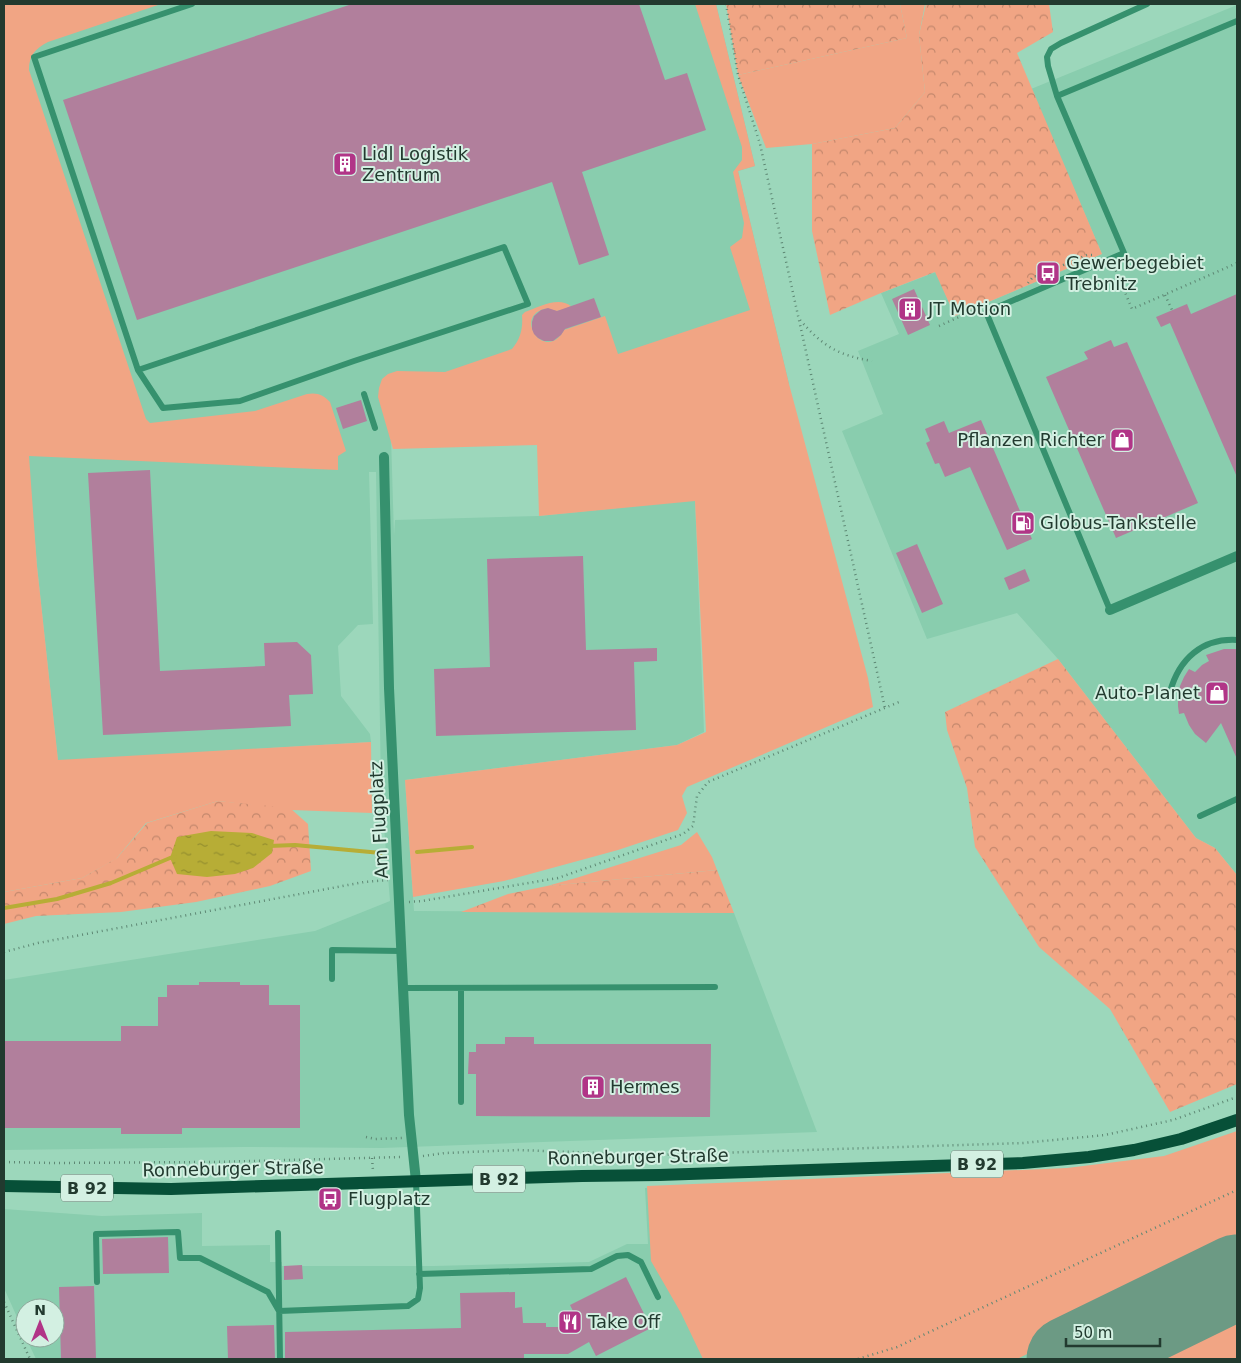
<svg xmlns="http://www.w3.org/2000/svg" width="1241" height="1363" viewBox="0 0 1241 1363" font-family="'DejaVu Sans',sans-serif">
<defs>
<pattern id="forest-crowns" width="20" height="18" patternUnits="userSpaceOnUse" patternTransform="scale(1.25)"><rect width="20" height="18" fill="#f1a584"/><path d="M2 6a3 3 0 1 1 6 0M12 15a3 3 0 1 1 6 0" fill="none" stroke="#c3876c"/></pattern>
<pattern id="water-ripples" width="26" height="14" patternUnits="userSpaceOnUse" patternTransform="scale(1.25)"><rect width="26" height="14" fill="#b7ad36"/><path d="M2 4q2-2 4 0t4 0M15 11q2-2 4 0t4 0" fill="none" stroke="#948e2e"/></pattern>
</defs>
<rect width="100%" height="100%" fill="#9cd7bb"/>
<!-- built -->
<path fill="#89cdae" d="M100,4H716L755,166L738,171L789,384L390,403L394,536L395,520L539,516L695,500L704,732L677,745L405,780L414,911L734,913L817,1132L382,1148L243,1147L4,1150V980L315,931L390,901L381,790L376,472H369L373,624L358,625L338,646L341,696L370,734L371,742L58,761L37,566L28,456L4,35Z
M1237,5V875L1215,848L1196,838L1058,659L1017,613L927,639L842,431L883,414L858,351L899,334L881,293L936,272L955,316L1102,254L1031,89Z
M1237,1141V1359H36L26,1338H55V1308H25V1335L4,1288V1209L102,1216L202,1213V1246L270,1245V1262H282V1266H434L589,1262L627,1244H648L645,1188L1113,1173Z"/>
<!-- grass -->
<path fill="#f1a584" d="M4,4H161L48,42C35,49 29,55 29,70L146,419L150,423L255,411L307,394C317,392 324,395 330,402L346,451L338,456V470L29,456L37,566L58,760L371,742L372,813L292,810L218,801L146,823L116,859L82,878L4,892Z
M695,4H716L755,166L738,171L789,384L868,678L873,707L687,787L682,796L687,813L678,830L618,850L504,881L413,897L405,780L677,745L706,732L695,501L539,516L537,445L393,449L378,397L379,388L382,379L388,374L397,371L445,372L512,349C521,338 523,328 522,315L525,312C539,307 558,296 571,306C567,308 560,311 556,311C550,310 547,307 541,310C515,321 547,362 564,330L605,316L618,354L750,310L730,247L742,238L744,223L733,172L742,160V147Z
M900,4H925L919,35L925,92L895,128L812,144L766,148L738,75L907,38Z
M697,832L712,857L717,870L547,886L576,878L681,845Z
M1237,1131V1251L1017,1359H703L681,1313L651,1261L647,1186L1067,1168L1164,1156Z
M1237,1302V1359H1121L1223,1309Z"/>
<!-- forest -->
<path fill="url(#forest-crowns)" d="M726,4H900L907,38L738,75Z
M926,4H1049L1053,32L1017,53L1102,254L955,316L935,272L881,293L830,315L812,231V144L895,128L925,92L919,35Z
M1058,659L1196,838L1215,848L1237,875V1084L1170,1112L1110,1009L1039,947L975,847L967,788L947,730L945,712Z
M218,801L290,808L308,824L311,871L270,886L196,902L121,912L36,916L4,924V892L82,878L117,858L147,823Z
M717,870L734,913L461,912L508,894L547,886Z"/>
<!-- water -->
<path fill="url(#water-ripples)" d="M211,831L252,833L274,840L272,853L253,868L235,874L207,877L177,874L170,858L177,837Z"/>
<g fill="none" stroke-linecap="round" stroke-linejoin="round">
<!-- stream -->
<path stroke="#b7ad36" stroke-width="4" d="M269,846L295,845L381,853
M417,852L472,847
M4,908L57,899L111,883L170,858L175,857"/>
<!-- runway -->
<path stroke="#6c9a84" stroke-width="85" d="M1069,1359L1237,1277"/>
</g>
<!-- building -->
<path fill="#b17f9c" d="M352,4H639L665,80L687,73L706,130L582,172L609,255L579,265L552,182L137,320L63,100Z
M914,289L930,325L908,335L892,299Z
M1237,294V477L1170,323L1161,327L1156,317L1187,304L1191,314Z
M594,298L601,317L565,329L561,335L553,341H544L538,338L534,334L532,329V322L534,316L541,310L548,308L557,311Z
M1111,340L1114,347L1127,342L1198,503L1116,538L1046,377L1088,359L1084,352Z
M361,400L367,421L343,429L336,408Z
M981,420L1032,539L1007,550L970,467L945,477L939,463L935,464L926,443L930,441L925,429L944,421L949,433Z
M150,470L160,671L265,666L264,643L297,642L311,655L313,694L289,695L291,726L103,735L88,473Z
M917,544L943,604L922,613L896,553Z
M583,556L586,650L657,648V661L634,662L636,730L436,736L434,669L490,667L487,559Z
M1025,569L1030,581L1009,590L1004,578Z
M1224,649H1237V759L1221,723L1206,743L1195,734L1189,725L1184,713L1179,714L1178,706V696L1180,686L1184,677L1189,669L1195,672L1202,665L1209,661L1206,655Z
M199,982H240V985H269V1005H300V1128H182V1134H121V1128H4V1041H121V1026H158V997H167V985H199Z
M505,1037H534V1044H711L710,1117L476,1116V1074H468L469,1052H476V1044H505Z
M168,1237L169,1273L103,1274L102,1239Z
M302,1265L303,1279L284,1280V1266Z
M626,1277L651,1328L596,1356L589,1342L568,1354H524V1359H285V1332L461,1328L460,1293L515,1292V1308L522,1307L523,1323H546V1327H561L577,1319L570,1305Z
M94,1286L96,1359H61L59,1287Z
M274,1325L275,1359H228L227,1326Z"/>
<g fill="none" stroke-linecap="round" stroke-linejoin="round">
<!-- path -->
<path stroke="#5e8874" stroke-width="2.5" stroke-dasharray="1 4" stroke-linecap="butt" d="M726,4L738,75L760,144L885,708
M1114,266L1132,309L1237,263
M1028,283L1032,278L1087,255H1096
M1165,295L1172,310
M800,320C823,346 837,355 872,361
M939,326L977,309
M409,902L422,901L558,878L683,834L693,826L697,796L708,782L899,702
M4,952L38,943L364,882L388,880
M366,1137L375,1139L402,1138
M423,1156L445,1153L518,1150L654,1155L1023,1143L1105,1135L1173,1120L1237,1097
M372,1158L373,1171
M4,1162L51,1163L213,1162L402,1157
M373,1194L372,1201L404,1200L407,1205
M4,1302L30,1359
M858,1359L897,1347L1237,1190"/>
<!-- lane -->
<path stroke="#36916e" stroke-width="6" d="M1057,96L1237,21
M504,247L528,304L354,361L240,401L163,408L138,370Z
M138,370L34,57L192,4
M364,394L375,428
M1110,610L986,312L1124,253L1057,96L1048,66L1047,57L1051,49L1061,43L1147,4
M1170,692C1179,659 1202,638 1237,640
M1200,816L1237,799
M332,979V950L401,951
M404,988L715,987
M461,988V1102
M278,1233L280,1359
M419,1274L591,1269L617,1256L628,1255L641,1262L658,1297
M97,1282L96,1234L178,1232L180,1258H200L268,1292L279,1311L408,1306L418,1299L420,1288L416,1181"/>
<!-- street -->
<path stroke="#36916e" stroke-width="10" d="M384,457L389,688L409,1115L416,1181
M1110,610L1237,556"/>
<!-- primary -->
<path stroke="#075038" stroke-width="12" d="M4,1186L171,1189L582,1176L659,1175L1023,1163L1089,1157L1134,1150L1181,1139L1237,1120"/>
</g>
<!-- icons -->
<defs>
<g id="building-square" transform="scale(1.25)"><rect x="-9" y="-9" width="18" height="18" rx="4" fill="#b13587" stroke="#d3f0e2"/><path d="M-4-6H4V6H1V3H-1V6H-4ZM-2.5-4.3h1.7v1.8h-1.7ZM.8-4.3h1.7v1.8H.8ZM-2.5-1h1.7V.8h-1.7ZM.8-1h1.7V.8H.8Z" fill="#fff"/></g>
<g id="bus-square" transform="scale(1.25)"><rect x="-9" y="-9" width="18" height="18" rx="4" fill="#b13587" stroke="#d3f0e2"/><path d="M-5-6H5V4H4V6H2V4H-2V6H-4V4H-5ZM-3.5-4V0h7V-4ZM-3.5 1.2v1.5H-2V1.2ZM2 1.2v1.5H3.5V1.2Z" fill="#fff"/></g>
<g id="shop-square" transform="scale(1.25)"><rect x="-9" y="-9" width="18" height="18" rx="4" fill="#b13587" stroke="#d3f0e2"/><path d="M-5-2.5h2.3a2.7 3.5 0 0 1 5.4 0H5L5.5 6h-11ZM-1.5-2.5h3a1.5 2.3 0 0 0-3 0Z" fill="#fff"/></g>
<g id="fuel-square" transform="scale(1.25)"><rect x="-9" y="-9" width="18" height="18" rx="4" fill="#b13587" stroke="#d3f0e2"/><path d="M-5.5-6h7V0h2V4h1.3V-2.5L3-4.5l.8-.8L6-3V5H2.5V1h-1V6h-7ZM-4.2-4.7v3.2H.2V-4.7Z" fill="#fff"/></g>
<g id="restaurant-square" transform="scale(1.25)"><rect x="-9" y="-9" width="18" height="18" rx="4" fill="#b13587" stroke="#d3f0e2"/><path d="M-5-6h1v4h1v-4h1v4h1v-4h1v5L-1.5 .5V6h-2V.5L-5-1ZM5-6V6H3V1.5H1.5Q1.5-4 5-6Z" fill="#fff"/></g>
</defs>
<g fill-rule="evenodd">
<use href="#building-square" x="345" y="164"/>
<use href="#bus-square" x="1048" y="273"/>
<use href="#building-square" x="910" y="309"/>
<use href="#shop-square" x="1122" y="440"/>
<use href="#fuel-square" x="1023" y="523"/>
<use href="#shop-square" x="1217" y="693"/>
<use href="#building-square" x="593" y="1087"/>
<use href="#bus-square" x="330" y="1199"/>
<use href="#restaurant-square" x="570" y="1322"/>
</g>
<g text-anchor="middle" stroke-width="4" stroke-linejoin="round" paint-order="stroke">
<!-- shield labels -->
<g fill="#d3f0e2" stroke="#577165" stroke-width="1">
<rect x="951" y="1150.5" width="52" height="27" rx="4"/>
<rect x="473" y="1165.5" width="52" height="27" rx="4"/>
<rect x="61" y="1174.5" width="52" height="27" rx="4"/>
</g>
<g font-size="16" font-weight="bold" fill="#223a2f">
<text x="977" y="1170">B 92</text>
<text x="499" y="1185">B 92</text>
<text x="87" y="1194">B 92</text>
</g>
<!-- poi labels -->
<g font-size="18" fill="#223a2f" stroke="#d3f0e2" text-anchor="start">
<text x="362" y="160">Lidl Logistik<tspan x="362" dy="21">Zentrum</tspan></text>
<text x="1066" y="269">Gewerbegebiet<tspan x="1066" dy="21">Trebnitz</tspan></text>
<text x="928" y="315">JT Motion</text>
<text x="1104" y="446" text-anchor="end">Pflanzen Richter</text>
<text x="1040" y="529">Globus-Tankstelle</text>
<text x="1200" y="699" text-anchor="end">Auto-Planet</text>
<text x="610" y="1093">Hermes</text>
<text x="348" y="1205">Flugplatz</text>
<text x="588" y="1328">Take Off</text>
</g>
<!-- street labels -->
<g font-size="18" fill="#223a2f" stroke="#d3f0e2">
<text transform="translate(379 820) rotate(-93)" y="6">Am Flugplatz</text>
<text transform="translate(638 1157) rotate(-1)" y="6">Ronneburger Straße</text>
<text transform="translate(233 1169) rotate(-1)" y="6">Ronneburger Straße</text>
</g>
</g>
<!-- border -->
<rect width="1241" height="1363" fill="none" stroke="#223a2f" stroke-width="10"/>
<!-- north arrow -->
<g transform="translate(40 1323)"><circle r="24" fill="#d3f0e2" stroke="#8ca79a"/>
<path d="M0-4L9 19L0 12L-9 19Z" fill="#b13587"/>
<text y="-8" font-size="14" font-weight="bold" text-anchor="middle" fill="#223a2f">N</text>
</g>
<!-- scale -->
<path d="M1066 1338v8h94v-8" fill="none" stroke="#223a2f" stroke-width="2.5"/>
<text x="1074" y="1338" font-size="15" fill="#223a2f" stroke="#d3f0e2" stroke-width="4" paint-order="stroke">50 m</text>
</svg>
